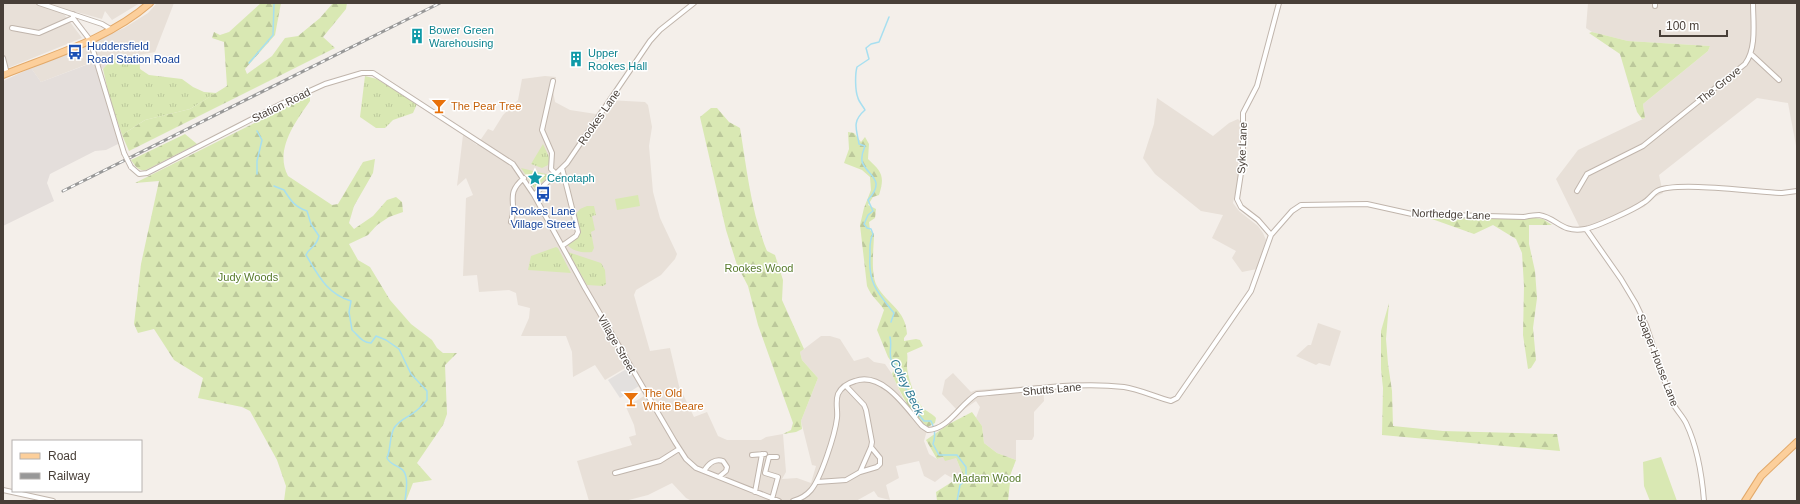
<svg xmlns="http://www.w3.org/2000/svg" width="1800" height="504" viewBox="0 0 1800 504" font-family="Arial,sans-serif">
<defs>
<pattern id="grass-tufts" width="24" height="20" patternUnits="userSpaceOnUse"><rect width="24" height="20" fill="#d9e8b3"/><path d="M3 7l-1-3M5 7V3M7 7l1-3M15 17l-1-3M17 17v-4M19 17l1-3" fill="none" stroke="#bcc89b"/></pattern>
<pattern id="forest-firs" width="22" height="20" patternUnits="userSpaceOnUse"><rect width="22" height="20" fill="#d9e8b3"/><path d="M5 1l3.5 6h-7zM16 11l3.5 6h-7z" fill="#bcc89b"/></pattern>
</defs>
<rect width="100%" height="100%" fill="#f4efea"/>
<!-- residential -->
<path fill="#e8e0d8" d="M3,3H140L112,20L105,11L102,19L73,11L64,14L82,38L3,70Z
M157,3H174L155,52L111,60L103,69L93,62L41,82L31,68L124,28L148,13Z
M1588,3H1797V151L1788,103L1757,98L1659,175L1663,193L1655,197L1644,207L1582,232L1556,179L1578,150L1645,118L1643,104L1708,51L1710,46L1628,41L1592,32L1586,28Z
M545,76L556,77L553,91L555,102L570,110L596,114L607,100L645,102L648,105L652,127L649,146L653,192L660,218L677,254L675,259L661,275L636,290L634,295L650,351L670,348L679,386L694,417L707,412L718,436L727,440H761L766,437L783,434L786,472L782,479L797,478L811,483L816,466L812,465L801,421L818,378L802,360L800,352L821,336H830L840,339L854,361L868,357L874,362L885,364L892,374L904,401L919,419L928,427L924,441L929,454L937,459L943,457L956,458L963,475L956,480L945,474L935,482L924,476L919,461L896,466L899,478L886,485L890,500L878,497L874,491L856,501H692L686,498L672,483L648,495L625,501H589L577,461L632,445L629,437L636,435L634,425L626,407L644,396L627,367L605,380L595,365L573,377L572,352L566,336H521L529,318L530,308L518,305L516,293L509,290L479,292L477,275L463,276L466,198L473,195L466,178L457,186L463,135L477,145L488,129L493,131L503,115L518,100L522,79Z
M1157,98L1213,136L1229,123L1238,119L1240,121L1241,167L1233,203L1239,211L1258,226L1263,233L1266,240L1257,269L1242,272L1232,258L1236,251L1212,238L1223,215L1201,211L1155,174L1143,158L1154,124Z
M1318,323L1341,331L1330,366L1319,363L1316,365L1296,356L1308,345H1311Z
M953,373L971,392L976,390L1043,385L1044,401L1034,412V436L1032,440H1016V460L997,453L984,443L982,426L976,418L980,407L976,401L963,410L956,409L942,394L945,380Z"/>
<!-- industrial -->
<path fill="#e4dedb" d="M94,62L120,143L106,150L95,151L50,174L47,183L54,201L3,226V81L31,68L41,82Z"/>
<!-- grass -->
<path fill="url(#grass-tufts)" d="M139,54L140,69L149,75L182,79L193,87L204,92L216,93L190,109L145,120L122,135L109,96L103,69L111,60Z
M365,76L377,79L417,104L413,113L393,120L385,128H376L360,117Z
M543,144L550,159L548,165L542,168L531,164Z
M521,168L550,175L535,189Z
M587,206H594L596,215L592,216L595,230L591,232L594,248L592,252C584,253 572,252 567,244L578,236L575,215L580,209Z
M556,247L558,248L571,273L528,270L531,256Z
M568,252L601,263L605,270L606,284L603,286L587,285Z"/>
<!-- forest -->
<path fill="url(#forest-firs)" d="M261,3H281L275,35L245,69L247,74L272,56L285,38L298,36L320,18L333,3H347L346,9L323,37L335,48L129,151L122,135L145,120L190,109L227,86L224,42L212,38L214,32L220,35L229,32Z
M1592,32L1628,41L1710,46L1708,51L1643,104L1645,118L1642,119L1637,112L1620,54L1589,33Z
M310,95V101C296,121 274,150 288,176L332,205L338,204L363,162L375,159L373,173L354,206L349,223L354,229L373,216L387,200L396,197L402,202L403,212L389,217L377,225L368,235L349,244L358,260L370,267L390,300L411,324L432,340L437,348L443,353H457L445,365L447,414L443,425L417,463L432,480L413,483L406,501H284L286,486L277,460L250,411L242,407L198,398L203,378L174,360L154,329L138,333L134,324L141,264L159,181L135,183Z
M711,108H717L729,122L740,128C747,170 751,212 767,251L775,255L783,280L782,300L804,349L800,352L802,360L818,378L801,421L802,429L796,432L783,434L791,430L793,423L758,325L748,286L737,265L726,230L700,117Z
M848,132L854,133L861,142L865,137L869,144L868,159C882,172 885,176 879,195L873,197L868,205L876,209L875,218L869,222L870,230L874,234C874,247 870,274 877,286C887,304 906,310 907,334L904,338V341L916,339L920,340L923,346L907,353C908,358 907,361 907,366C907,376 916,401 923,408C927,412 932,413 936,418L935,423L928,427C909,411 902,396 892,374L895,367L888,357L877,330L884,310C878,300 872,298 867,286L860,225L864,208L871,190L870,177L862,170L844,163L849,149Z
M185,134L197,144L146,170C138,171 136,167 131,160Z
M1535,218L1543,219L1552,225H1529V244L1535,271L1537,298L1533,328L1536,360L1531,368L1528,369L1523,335L1524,286L1522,253L1516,239L1493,225L1474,234L1432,219Z
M1389,303L1386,339L1388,364L1392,391L1393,426L1443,431L1557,434L1560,451L1382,435L1383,388L1381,369V331Z
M972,412L982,426L984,443L997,453L1016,460L1011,473L1008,501H937L936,492L963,475L956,458L945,461L943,457L937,459L926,440L949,424Z"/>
<!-- garden -->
<path fill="#d9e8b3" d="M638,195L640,206L617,210L615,199Z
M1661,457L1677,501H1650L1644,486L1643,462Z"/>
<!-- parking -->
<path fill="#e3e0de" d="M628,368L639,386L620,398L608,380Z"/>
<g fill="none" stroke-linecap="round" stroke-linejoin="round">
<!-- stream -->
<path stroke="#a7dff0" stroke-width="1.5" d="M889,17L879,42L871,44L866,48L869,59L857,67C855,74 855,91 858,98C859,102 863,106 865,110C851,122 857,130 859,144L865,146C863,151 861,155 862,161C865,175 888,178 868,200L873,211L868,215L864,224L867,228L871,229L873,234C869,241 870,247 870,255C868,283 877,292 894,313L891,322
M249,63L273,35L274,3
M257,174V161L262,140L257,131
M274,186L284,190C291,201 295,207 307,211L311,224L319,236C316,248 310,246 306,255C318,275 327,294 351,301L349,312L352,330C358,335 362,343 371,343L376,336L386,340L399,349L411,374L427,391V400C424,404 420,408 416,411C409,417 400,419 394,428C389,438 391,449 387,458C390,464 394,464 400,468C410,473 406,491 405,501
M890,337C892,345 889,353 891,359C896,368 906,373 904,384L915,410L924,421H931C935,429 936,436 933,444L939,455H957L966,467V480L960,485L957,501"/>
<!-- minor casing -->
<g stroke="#c0b5ac" stroke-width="6">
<path id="minor" d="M39,3L102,24L112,30
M1655,6V3
M73,14V18L90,40L124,153
M12,28L39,33L73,18
M1751,54L1779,80
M3,58L7,74
M553,81L542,130L552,153L551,169L555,173
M131,167L139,174L147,173L283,103L325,84L362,73H373L513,164L534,195L585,288L675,442L686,459L696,468L779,501
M1577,191L1587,174L1643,146L1745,64C1757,48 1753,22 1753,3
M534,195L567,163L650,41L660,30L694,3
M511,222C518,202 504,195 524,178
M1586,229L1621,279L1636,304L1646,325L1671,400C1675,409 1682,415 1686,423C1697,446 1702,475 1704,501
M1271,235L1258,220L1241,207L1237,199L1243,160V113L1257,86L1279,3
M562,246L576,236L578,232L562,168
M752,455L765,454
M704,471C708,464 715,458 723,461L727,467L726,471L720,476
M860,472L877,467L880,464V458L871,447
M615,473L660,461L679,449
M817,482L846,480L860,472L871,447L872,442L866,410L864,405L846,386
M3,490L53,501
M755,492L762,454
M772,499L778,477L765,473L769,457H777
M793,501C800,499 806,496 811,490C821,478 835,435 837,418C838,410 835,402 838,394C841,388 848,383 855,381C883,371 907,409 922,426L928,430C949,429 960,404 977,394C1025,391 1075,381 1124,387C1138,389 1156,397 1171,401L1177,398L1251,291L1271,235L1292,211L1301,205L1367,204L1412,214L1524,217C1529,216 1534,215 1539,215C1558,218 1560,233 1585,229C1596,227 1633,210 1643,203C1649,200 1652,194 1657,191C1675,181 1757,192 1782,193L1797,191"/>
</g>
<!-- primary casing -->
<g stroke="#e2a96a" stroke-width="8">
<path id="primary" d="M3,75C53,55 109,39 150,3
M1745,501L1761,476L1797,442"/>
</g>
<!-- minor -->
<use href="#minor" stroke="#fff" stroke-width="4"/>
<!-- primary -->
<use href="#primary" stroke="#fccf9b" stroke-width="6"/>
<!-- rail casing -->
<g stroke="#989898" stroke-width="3">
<path id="rail" d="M63,191L440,3"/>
</g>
<!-- rail -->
<use href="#rail" stroke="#fff" stroke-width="1.5" stroke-dasharray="4.5" stroke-linecap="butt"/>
<!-- minor-bridge casing -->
<g stroke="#c0b5ac" stroke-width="6" stroke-linecap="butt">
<path id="minor-bridge" d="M124,153L131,167"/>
</g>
<!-- minor-bridge -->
<use href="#minor-bridge" stroke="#fff" stroke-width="4"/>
</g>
<!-- icons -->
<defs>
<g id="building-bare" transform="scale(1.2)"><path d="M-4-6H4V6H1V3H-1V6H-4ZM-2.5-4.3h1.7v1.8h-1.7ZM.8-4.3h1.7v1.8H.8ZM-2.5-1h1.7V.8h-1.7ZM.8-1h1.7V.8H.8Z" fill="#0f9aa8" stroke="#fff" stroke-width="2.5" paint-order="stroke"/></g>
<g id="bus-bare" transform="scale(1.2)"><path d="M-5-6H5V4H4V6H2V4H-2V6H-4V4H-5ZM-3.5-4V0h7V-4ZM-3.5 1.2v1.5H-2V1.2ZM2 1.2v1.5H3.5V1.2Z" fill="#1a4fb4" stroke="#fff" stroke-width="2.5" paint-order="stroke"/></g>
<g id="bar-bare" transform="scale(1.2)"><path d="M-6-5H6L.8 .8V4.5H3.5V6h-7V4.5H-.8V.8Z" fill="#e8710a" stroke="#fff" stroke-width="2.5" paint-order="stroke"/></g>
<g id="sight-bare" transform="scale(1.2)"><path d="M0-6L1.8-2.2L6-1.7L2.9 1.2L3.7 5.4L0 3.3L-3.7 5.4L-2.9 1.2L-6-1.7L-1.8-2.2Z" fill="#0f9aa8" stroke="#fff" stroke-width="2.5" paint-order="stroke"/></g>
</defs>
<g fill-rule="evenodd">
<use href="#building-bare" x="417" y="36"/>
<use href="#bus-bare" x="75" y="52"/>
<use href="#building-bare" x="576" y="59"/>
<use href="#bar-bare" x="439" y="106"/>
<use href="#sight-bare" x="535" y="178"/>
<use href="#bus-bare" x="543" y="194"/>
<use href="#bar-bare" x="631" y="399"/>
</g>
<g text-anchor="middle" stroke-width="3" stroke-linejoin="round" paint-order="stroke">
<!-- culture labels -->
<g font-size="11" fill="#0d838f" stroke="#fff" text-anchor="start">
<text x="429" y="34">Bower Green<tspan x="429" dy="13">Warehousing</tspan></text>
<text x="588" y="57">Upper<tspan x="588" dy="13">Rookes Hall</tspan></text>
<text x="547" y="182">Cenotaph</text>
</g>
<!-- transit labels -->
<g font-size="11" fill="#164399" stroke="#fff" text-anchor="start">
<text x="87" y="50">Huddersfield<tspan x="87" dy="13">Road Station Road</tspan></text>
<text x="543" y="215" text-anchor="middle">Rookes Lane<tspan x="543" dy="13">Village Street</tspan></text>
</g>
<!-- street labels -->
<g font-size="11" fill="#483f38" stroke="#fff">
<text transform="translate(1719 85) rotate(-39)" y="4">The Grove</text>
<text transform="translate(281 105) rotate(-26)" y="4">Station Road</text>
<text transform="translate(599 117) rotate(-55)" y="4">Rookes Lane</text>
<text transform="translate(1242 148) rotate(-88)" y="4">Syke Lane</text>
<text transform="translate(1451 214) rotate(2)" y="4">Northedge Lane</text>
<text transform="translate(617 344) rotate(60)" y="4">Village Street</text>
<text transform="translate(1658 360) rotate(69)" y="4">Soaper House Lane</text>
<text transform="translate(1052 389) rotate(-5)" y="4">Shutts Lane</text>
</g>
<!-- food labels -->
<g font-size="11" fill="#c56008" stroke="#fff" text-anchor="start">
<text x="451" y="110">The Pear Tree</text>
<text x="643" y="397">The Old<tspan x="643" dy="13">White Beare</tspan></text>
</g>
<!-- park labels -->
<g font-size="11" fill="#577a2b" stroke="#fff">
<text x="759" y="272">Rookes Wood</text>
<text x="248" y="281">Judy Woods</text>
<text x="987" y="482">Madam Wood</text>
</g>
<!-- water labels -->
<g font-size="12" font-style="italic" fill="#2b7993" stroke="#fff">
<text transform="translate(907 387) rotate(64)" y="4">Coley Beck</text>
</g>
</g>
<!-- border -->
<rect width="1800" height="504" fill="none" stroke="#483f38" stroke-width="8"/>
<!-- legend -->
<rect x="12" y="440" width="130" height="52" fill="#ffffff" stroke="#b6b2af"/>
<rect x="20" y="453" width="20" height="6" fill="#fccf9b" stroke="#b6b2af"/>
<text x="48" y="460" font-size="12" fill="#483f38">Road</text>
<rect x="20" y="473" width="20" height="6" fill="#989898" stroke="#b6b2af"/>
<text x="48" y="480" font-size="12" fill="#483f38">Railway</text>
<!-- scale -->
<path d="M1660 30v6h67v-6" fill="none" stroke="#483f38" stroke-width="2"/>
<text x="1666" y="30" font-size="12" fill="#483f38" stroke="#ffffff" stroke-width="3" paint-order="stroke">100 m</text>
</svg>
